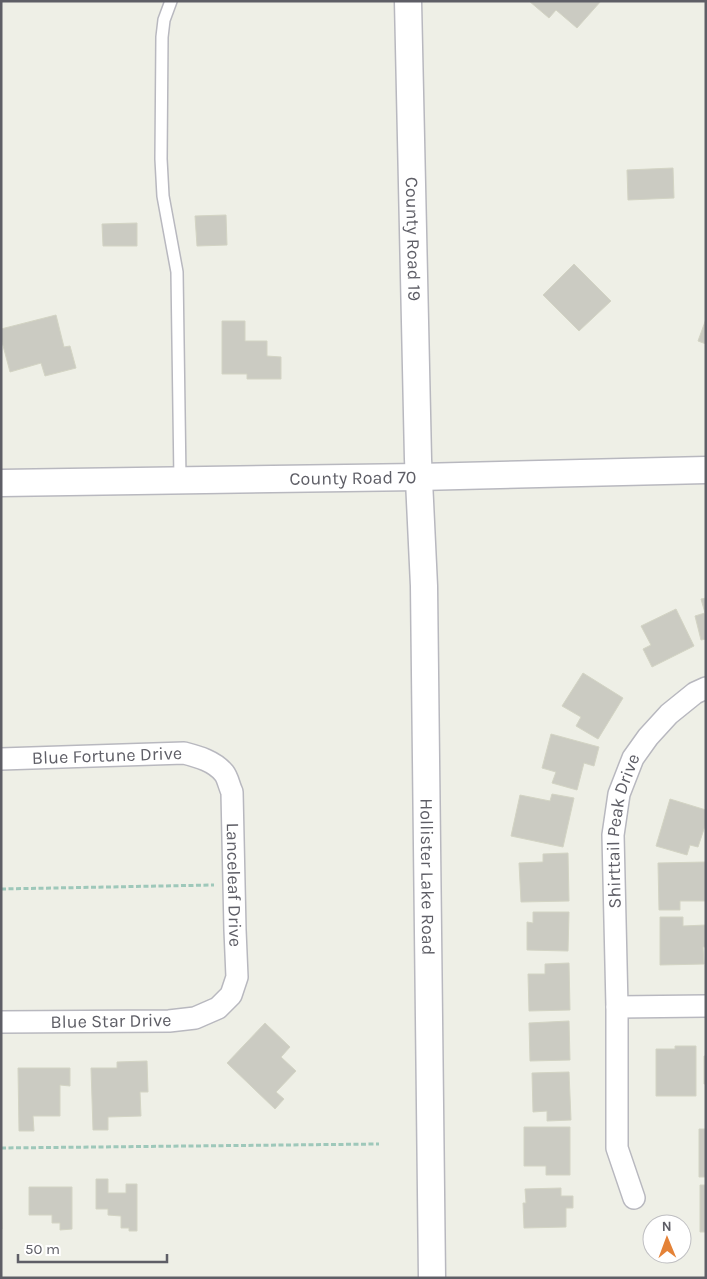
<svg xmlns="http://www.w3.org/2000/svg" width="707" height="1279" viewBox="0 0 707 1279" font-family="Karla,sans-serif">
<rect width="100%" height="100%" fill="#eeefe6"/>
<!-- building -->
<path fill="#cbcbc2" stroke="#d3d4c4" d="M529,1H601L577,28L556,10L549,18Z
M673,168L674,198L628,200L627,170Z
M226,215L227,245L197,246L195,216Z
M137,223V246H103L102,224Z
M574,264L611,301L579,331L543,295Z
M56,315L64,347L70,346L76,368L45,376L41,363L10,372L1,338V329Z
M706,319V344L698,341Z
M222,321H245V341H267V356L281,357V379H247V374H222Z
M706,598V639L701,640L695,616L705,613L701,599Z
M676,609L694,646L652,667L643,649L651,645L641,626Z
M583,673L623,698L598,739L576,726L581,717L562,706Z
M551,734L599,747L594,766L584,763L577,790L552,783L556,772L542,768Z
M552,794L574,798L563,847L511,836L520,795L550,801Z
M670,799L706,810V823L698,847L690,845L687,855L656,846Z
M568,853L569,901L521,902L519,863L543,862V854Z
M706,862V901H680V910H659L658,863Z
M533,912H569L568,951L527,950V922L533,923Z
M660,917H683V926L706,925V947H703L704,964L660,965Z
M569,963L570,1010L529,1011L528,974H545V964Z
M569,1021L570,1060L530,1061L529,1023Z
M265,1023L290,1047L281,1057L296,1071L276,1092L284,1099L275,1109L227,1063Z
M675,1046H696V1096H656V1049H675Z
M704,1056H706V1084H704Z
M147,1061L148,1092H140L141,1116L108,1117V1130H93L91,1068H117V1062Z
M18,1068H70V1086L60,1085V1116H33L34,1131H19Z
M569,1072L571,1120L547,1121V1111L533,1112L532,1073Z
M524,1127H570V1175H546V1166H524Z
M699,1129H706V1177H699Z
M96,1179H108V1193H126V1184H137V1231H129V1228H121V1216L108,1215V1209H96Z
M700,1185H706V1232H700Z
M1,1186L2,1229H1Z
M29,1187H72V1229L60,1230V1223H52V1215H29Z
M561,1188V1196H573V1208H566V1227L524,1228L523,1203H526L525,1189Z"/>
<g fill="none" stroke-linecap="round" stroke-linejoin="round">
<!-- service casing -->
<g stroke="#b8b8bf" stroke-width="14">
<path id="service" d="M171,1L164,20L162,37L161,159L163,196L177,272L180,480"/>
</g>
<!-- minor casing -->
<g stroke="#b8b8bf" stroke-width="24">
<g id="minor">
<path id="s1" d="M1,759L184,753C199,757 214,761 224,773C228,778 229,786 232,792L235,930L237,977L231,995L218,1008L195,1018L169,1021L1,1022"/>
<path d="M617,1007L706,1006"/>
<path id="s2" d="M634,1198L617,1148V1007L613,835L619,794L633,758L648,737L669,714L695,693L706,688"/>
</g>
</g>
<!-- tertiary casing -->
<g stroke="#b8b8bf" stroke-width="29">
<g id="tertiary">
<path id="s3" d="M408,1L418,459L424,586L432,1278"/>
<path id="s4" d="M1,483L419,477L706,470"/>
</g>
</g>
<!-- path -->
<path stroke="#9ec8ba" stroke-width="3" stroke-dasharray="5 2.5" stroke-linecap="butt" d="M1,889L214,885
M1,1148L379,1144"/>
<!-- service -->
<use href="#service" stroke="#fff" stroke-width="11"/>
<!-- minor -->
<use href="#minor" stroke="#fff" stroke-width="21"/>
<!-- tertiary -->
<use href="#tertiary" stroke="#fff" stroke-width="26"/>
</g>
<g text-anchor="middle" stroke-width="4" stroke-linejoin="round" paint-order="stroke">
<!-- street labels -->
<g font-size="18" fill="#5e5e66" stroke="#fff">
<text dy="6" stroke="none"><textPath href="#s3" startOffset="238">County Road 19</textPath></text>
<text dy="6" stroke="none"><textPath href="#s4" startOffset="352">County Road 70</textPath></text>
<text dy="6" stroke="none"><textPath href="#s1" startOffset="106">Blue Fortune Drive</textPath></text>
<text dy="6" stroke="none"><textPath href="#s2" startOffset="371">Shirttail Peak Drive</textPath></text>
<text dy="6" stroke="none"><textPath href="#s3" startOffset="876">Hollister Lake Road</textPath></text>
<text dy="6" stroke="none"><textPath href="#s1" startOffset="342">Lanceleaf Drive</textPath></text>
<text transform="translate(111 1021) rotate(-1)" y="6">Blue Star Drive</text>
</g>
</g>
<!-- border -->
<rect width="707" height="1279" fill="none" stroke="#5e5e66" stroke-width="5"/>
<!-- north arrow -->
<g transform="translate(667 1239) rotate(359)"><circle r="24" fill="#ffffff" stroke="#bfbfc2"/>
<path d="M0-4L9 19L0 12L-9 19Z" fill="#e48237"/>
<text y="-8" font-size="14" font-weight="bold" text-anchor="middle" fill="#5e5e66">N</text>
</g>
<!-- scale -->
<path d="M18 1254v8h149v-8" fill="none" stroke="#5e5e66" stroke-width="2.5"/>
<text x="25" y="1254" font-size="15" fill="#5e5e66" stroke="#ffffff" stroke-width="4" paint-order="stroke">50 m</text>
</svg>
